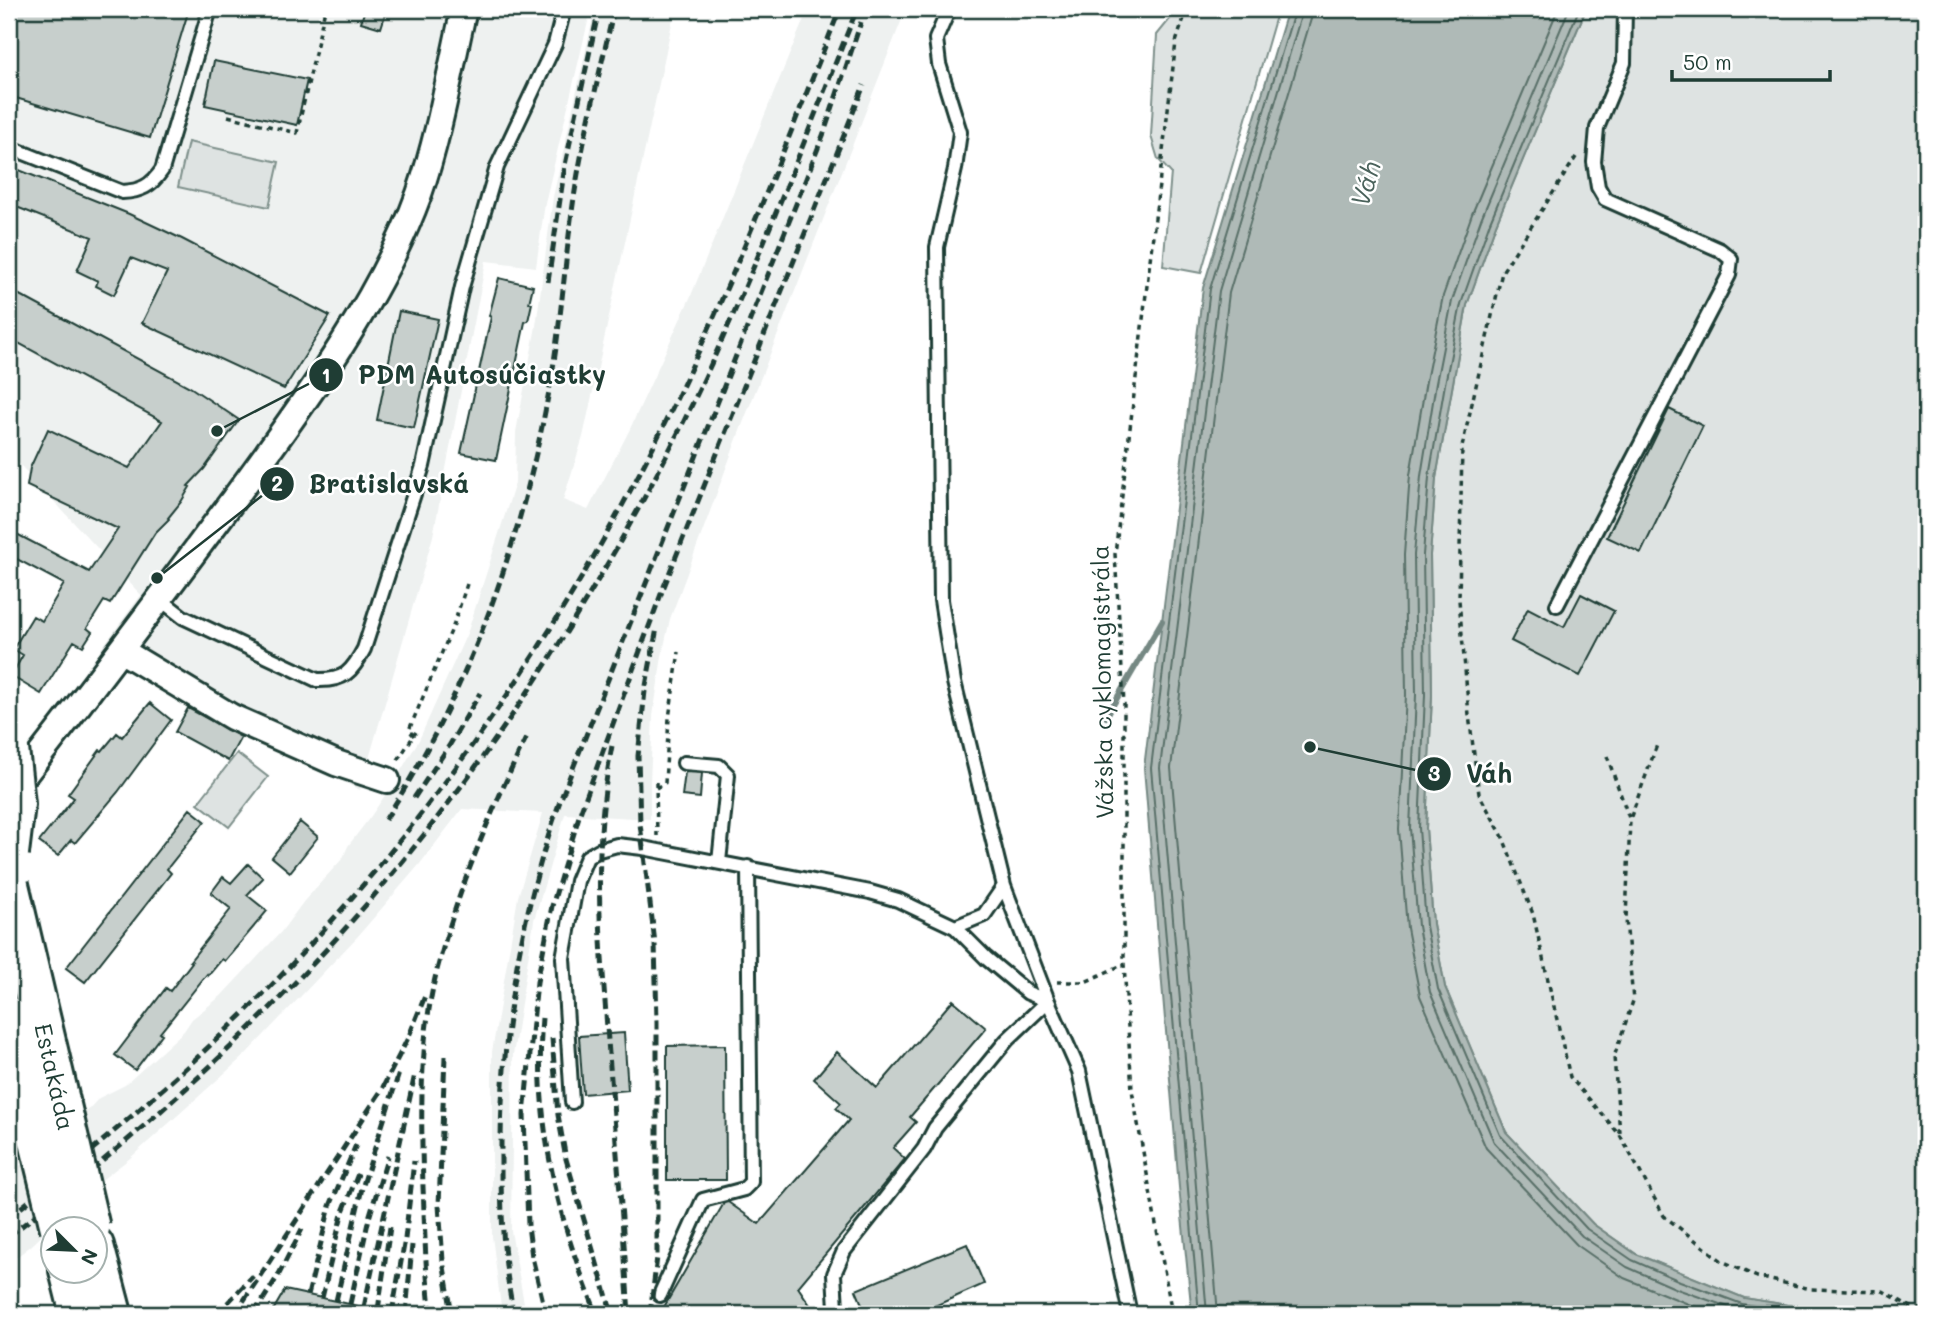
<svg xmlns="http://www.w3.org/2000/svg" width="1935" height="1323" viewBox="0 0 1935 1323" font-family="Mali,sans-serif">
<rect width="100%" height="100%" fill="#fff"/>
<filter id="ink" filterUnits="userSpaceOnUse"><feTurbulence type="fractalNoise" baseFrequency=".0143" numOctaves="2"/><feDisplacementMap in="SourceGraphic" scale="14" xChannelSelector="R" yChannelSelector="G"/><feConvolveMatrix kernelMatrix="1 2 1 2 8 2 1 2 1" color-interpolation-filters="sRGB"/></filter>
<g filter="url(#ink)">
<!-- built -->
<path fill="#eef1f0" d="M9,9H591L545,203L536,267L486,261L433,536L360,790L227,726L101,649L141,595L9,453Z
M595,9H675L598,368L583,437L563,500L588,510L629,431L690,298L808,9H906L741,428L670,619L662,656L653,716L650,782V819L565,814L534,920L513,1055L511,1231L526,1314H502L492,1236V1052L518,897L543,813L462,809L419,865L358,936L245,1055L129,1159L95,1185L32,1245L9,1263V1174L78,1121L99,1098L125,1085L184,1031L192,1019L221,996L281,932L304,901L343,858L348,846L371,816L396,779L419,740L468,631L515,483L516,432L536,326L553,197Z"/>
<!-- green -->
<path fill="#dee3e2" stroke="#7e908b" stroke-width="2" d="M1178,9H1278L1201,273L1163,266L1171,173L1158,159L1151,136L1157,35Z
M1586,9H1926V1314H1844L1744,1298L1636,1254L1593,1224L1506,1132L1445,987L1433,924L1426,828L1432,695L1430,555L1436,478L1467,305L1496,224Z
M188,142L279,162L269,207L178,187Z
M237,753L268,777L229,827L198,803Z"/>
<!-- water -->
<path fill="#afbab7" stroke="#758883" stroke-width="2" d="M1288,9H1586L1496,224L1467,305L1436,478L1430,555L1432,695L1426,828L1433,924L1445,987L1506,1132L1593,1224L1636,1254L1744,1298L1844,1314H1192L1179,1187L1144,768L1203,288Z"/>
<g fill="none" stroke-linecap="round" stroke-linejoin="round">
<!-- shore -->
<path stroke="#596f68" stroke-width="2" d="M1558,9L1472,214L1443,296L1426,381L1410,475L1404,555L1406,695L1399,829L1407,928L1420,996L1486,1148L1577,1245L1624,1278L1713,1314
M1569,9L1481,219L1452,301L1436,383L1421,476L1414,555L1416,695L1410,828L1418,926L1430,992L1494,1142L1582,1236L1627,1267L1677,1289L1748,1314
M1579,9L1490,222L1461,304L1445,384L1429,477L1423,555L1425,695L1419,828L1426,926L1438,989L1500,1135L1587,1229L1632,1260L1680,1281L1742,1304L1806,1314
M1199,1314L1151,768L1210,289L1295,9
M1207,1314L1160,768L1219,291L1303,9
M1218,1314L1171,768L1229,293L1314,9"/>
<!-- stream -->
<path stroke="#758883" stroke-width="6" d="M1106,717L1162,621"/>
</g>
<!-- building -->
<path fill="#c7cfcc" stroke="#1f3d34" stroke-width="2" d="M9,9H189L150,138L9,96Z
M365,9H387L381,28L361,22Z
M214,61L307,80L297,125L205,105Z
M9,166L129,214L182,239L330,316L284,389L142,323L167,272L131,258L114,295L96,286L98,281L77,271L92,237L9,204Z
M499,278L533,286L529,303H532L528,321L525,322L496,460L461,453L491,317L489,316Z
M14,292L190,387L239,420L204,469L188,486L190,487L181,502L168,518L169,519L155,533L110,604L104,601L87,628L92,632L83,646L74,641L41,694L11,676L23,655L13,649L33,616L42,621L64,584L9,555V530L89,572L118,529L27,486L30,468L48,429L129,468L162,421L9,338V301Z
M399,311L438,319L414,428L377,420Z
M1669,409L1703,426L1641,553L1607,537Z
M1581,594L1614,611L1580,676L1511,641L1528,608L1564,627Z
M150,703L171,720L118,792L75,843L71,840L58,856L39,842L74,798L68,794L100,750L102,751L117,733L122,737Z
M188,708L241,737L228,761L175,732Z
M685,772L702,773L700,798L682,796Z
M190,809L205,821L167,869L171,873L85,982L66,968Z
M300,822L318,837L290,872L272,857Z
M248,864L263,878L247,895L267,911L225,961L222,959L208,976L207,974L160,1033L162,1034L135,1070L115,1055L166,988L170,991L192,962L190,961L231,909L211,893L223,877L231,883Z
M953,1000L986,1028L910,1117L916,1122L893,1148L905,1159L798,1287L816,1314H660L724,1203L728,1202L759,1224L849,1120L836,1108L841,1103L814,1079L837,1052L877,1088Z
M624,1033L628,1090L583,1094L579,1036Z
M725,1045L726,1180H667V1046Z
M967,1244L984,1284L917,1314H866L856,1290Z
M285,1290L363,1307L362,1314H271Z"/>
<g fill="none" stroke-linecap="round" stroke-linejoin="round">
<!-- lane casing -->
<g stroke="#1f3d34" stroke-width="18">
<path id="lane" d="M949,9L936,39L939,64L960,132L955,169L937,247L941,600L954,682L1004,886L1048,1001L1079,1071L1130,1314
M9,147L122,192C141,191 151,186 162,170L210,9
M160,599L183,617L317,680C344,681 352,672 364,649L423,466L462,287L497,167L555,44L564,9
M1557,605L1729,275L1731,259L1720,250L1605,199L1598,187L1594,162L1597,128L1624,63L1625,9
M684,763L719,766L728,775L719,862
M955,927L984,915L1004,886
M572,1102L563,958L577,881L587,857L599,850L617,845L643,848L870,892L898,900L955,927L986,958L1028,993L1048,1001L1007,1040L935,1128L924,1149L844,1251L834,1274L836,1308L839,1314
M660,1295L703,1200L744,1189L751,1182L748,867"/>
</g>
<!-- street casing -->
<g stroke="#1f3d34" stroke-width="30">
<path id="street" d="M122,651L232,717L336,763L387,780
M11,792C89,693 164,593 239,492C304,403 381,299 419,194C440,134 450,70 464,9"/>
</g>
<!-- primary casing -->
<g stroke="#1f3d34" stroke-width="44">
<path id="primary" d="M94,1246L112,1314
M69,1270L80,1314"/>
</g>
<!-- path -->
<path stroke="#1f3d34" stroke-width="3.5" stroke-dasharray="5 5" stroke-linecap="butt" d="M228,116L297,133L325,9
M1576,157L1502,272L1462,447L1459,600L1469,715L1479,794L1502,835L1533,914L1570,1077L1620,1135L1664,1216L1722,1261L1757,1277L1811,1289L1883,1291L1911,1307L1926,1310
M414,736L409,730L454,624L467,584
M1607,756L1629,818
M398,760L416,732
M656,782L657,836
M656,788L665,783L669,718L679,652
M1057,982H1085L1124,964
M1620,1133L1614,1057L1633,1001L1626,919L1630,819L1657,745
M1172,1314L1132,1090L1124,964V704L1115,554L1176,42L1187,9"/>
<!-- lane -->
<use href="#lane" stroke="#fff" stroke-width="12"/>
<!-- street -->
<use href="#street" stroke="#fff" stroke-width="24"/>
<!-- primary -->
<use href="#primary" stroke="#fff" stroke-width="38"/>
<!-- rail -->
<path stroke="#1f3d34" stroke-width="5" stroke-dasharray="10 5" stroke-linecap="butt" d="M548,282L565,165L599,9
M612,746C591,854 601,946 609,1054C616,1141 623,1227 629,1314
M414,798L449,746L480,693
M385,820C472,685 521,543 550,386C562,319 565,252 576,185C586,126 601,67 614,9
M542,1018C534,1121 557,1220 597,1314
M552,1038L558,1115L566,1159L612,1314
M445,1056L439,1205L443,1261L452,1314
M9,1217C99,1146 187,1071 267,990C415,839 540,663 638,476C717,325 777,166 840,9
M9,1236C103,1163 194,1086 278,1000C444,832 578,634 683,423C749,289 801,148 857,9
M308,1295L330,1206L356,1145
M322,1298L342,1214L358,1174
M336,1301L362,1188L399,1073
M350,1304L369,1218L388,1156
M364,1307L415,1074
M378,1310L390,1227
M392,1313L405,1239L414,1161
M217,1314L253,1276
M235,1314L381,1091L409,1036L425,996
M254,1314L278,1276L302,1229
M406,1314L412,1245
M431,1314C425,1272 425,1229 423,1187C421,1114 419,1041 437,970C458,889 491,811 527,736
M514,1314C503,1264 501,1212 501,1161C500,1037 519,918 560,801L824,133L861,22
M546,1314L532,1257L528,1225L524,1115L537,982L552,906L580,813L661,594L864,85
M650,1314L657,1257V1022L655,943L640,824L638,756L645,691L657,628"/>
<!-- primary-bridge casing -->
<g stroke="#1f3d34" stroke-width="44" stroke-linecap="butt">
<path id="primary-bridge" d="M9,749L15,804L9,853
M9,885L90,1228
M9,1017L60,1228"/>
</g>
<!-- primary-bridge -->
<use href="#primary-bridge" stroke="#fff" stroke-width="38"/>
</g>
</g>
<g text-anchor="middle" stroke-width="5" stroke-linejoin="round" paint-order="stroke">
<!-- street labels -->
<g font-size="24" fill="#1f3d34" stroke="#fff">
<text transform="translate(1103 682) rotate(-91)" y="8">Vážska cyklomagistrála</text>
<text transform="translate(54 1077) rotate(77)" y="8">Estakáda</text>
</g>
<!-- water labels -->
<g font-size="26" font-style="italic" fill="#4a625b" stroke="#fff">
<text transform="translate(1366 184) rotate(-73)" y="9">Váh</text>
</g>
</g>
<!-- callouts -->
<path fill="none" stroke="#1f3d34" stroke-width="2.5" d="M217 431L326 375M157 578L277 484M1310 747L1434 774"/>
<g fill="#1f3d34" stroke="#fff" stroke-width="2.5">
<circle cx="217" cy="431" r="7"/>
<circle cx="157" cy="578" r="7"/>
<circle cx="1310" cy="747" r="7"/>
<circle cx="326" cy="375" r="18"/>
<circle cx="277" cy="484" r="18"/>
<circle cx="1434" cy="774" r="18"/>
</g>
<g font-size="21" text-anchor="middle" font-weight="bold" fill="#fff">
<text x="326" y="383">1</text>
<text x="277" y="491">2</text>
<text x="1434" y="781">3</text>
</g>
<g font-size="26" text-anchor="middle" font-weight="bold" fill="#1f3d34" stroke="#fff" stroke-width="5" stroke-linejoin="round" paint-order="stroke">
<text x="482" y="384">PDM Autosúčiastky</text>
<text x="389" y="493">Bratislavská</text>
<text x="1489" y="783">Váh</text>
</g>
<!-- margin -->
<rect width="1935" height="1323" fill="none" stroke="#fff" stroke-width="35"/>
<rect x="18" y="18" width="1900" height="1288" fill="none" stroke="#1f3d34" stroke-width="2.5" filter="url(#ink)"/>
<!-- north arrow -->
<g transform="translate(74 1250) rotate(114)"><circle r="33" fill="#ffffff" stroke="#a5b1ae" stroke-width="2"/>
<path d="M0-5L12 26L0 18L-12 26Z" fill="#1f3d34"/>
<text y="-10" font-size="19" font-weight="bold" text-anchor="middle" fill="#1f3d34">N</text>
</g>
<!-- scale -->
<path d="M1672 70v10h158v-10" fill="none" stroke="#1f3d34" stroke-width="3.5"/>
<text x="1683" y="70" font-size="21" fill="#1f3d34" stroke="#ffffff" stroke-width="5" paint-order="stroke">50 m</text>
</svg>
